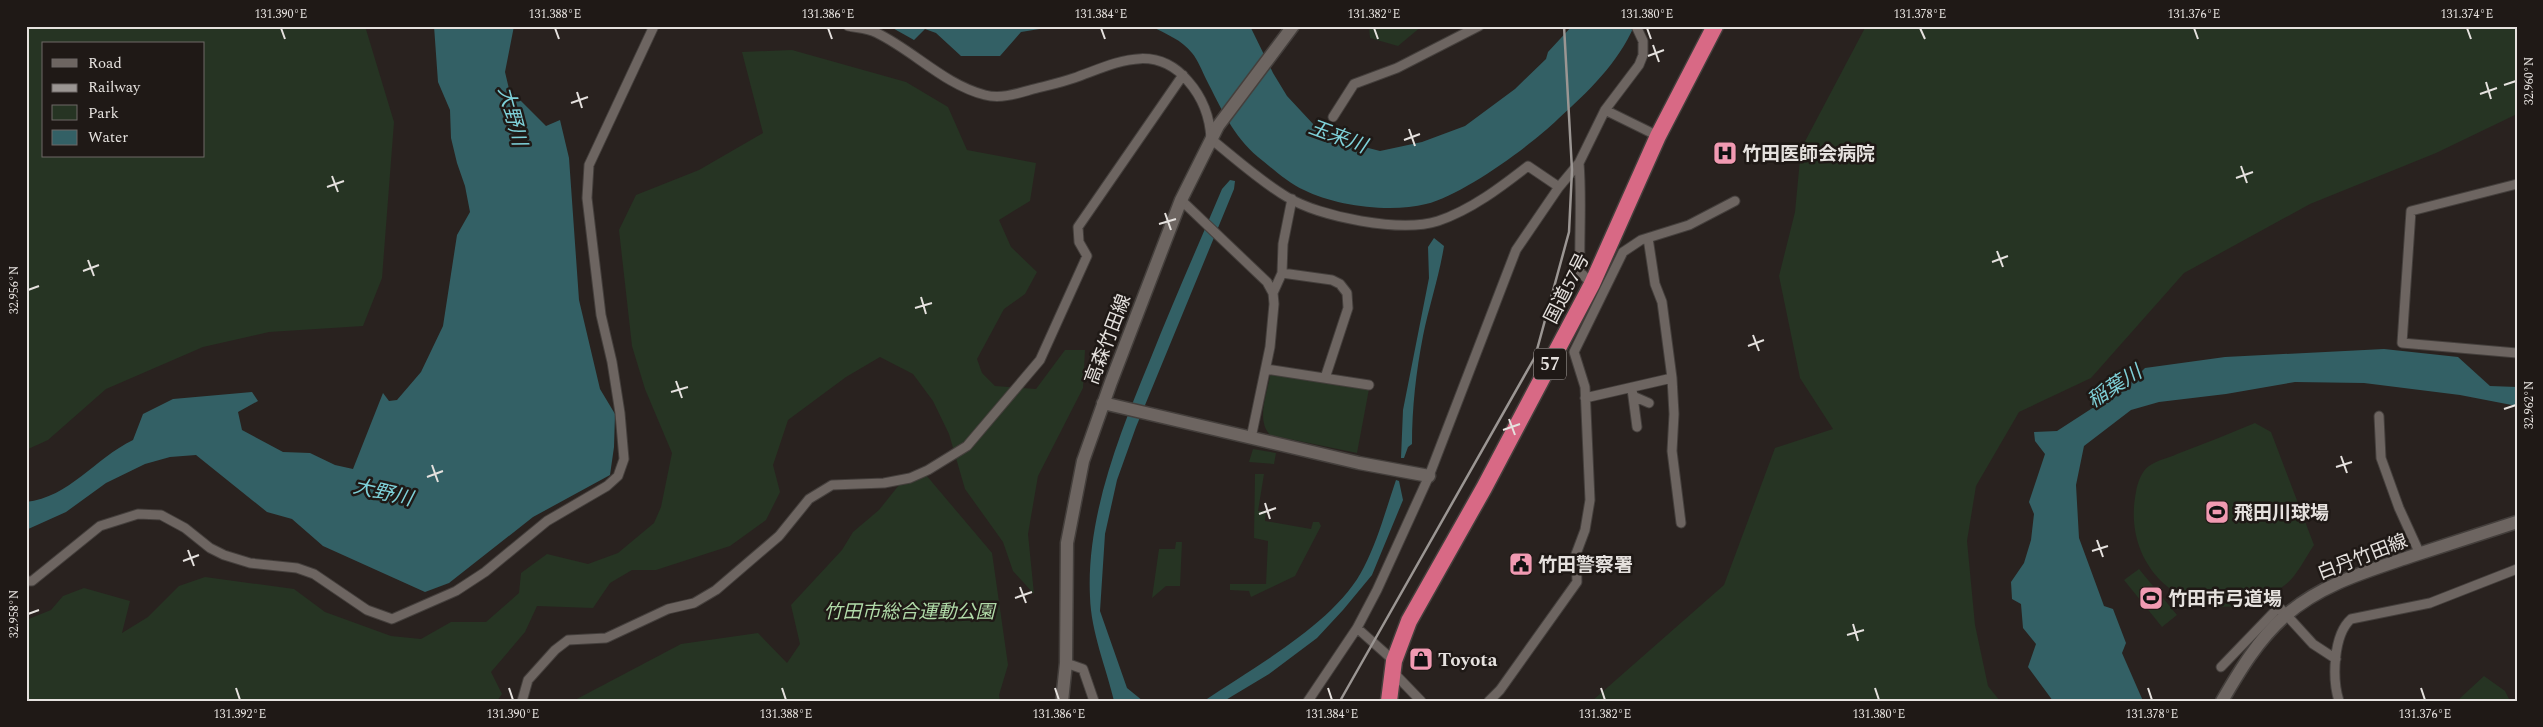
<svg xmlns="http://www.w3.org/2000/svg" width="2543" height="727" viewBox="0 0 2543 727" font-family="Spectral,'Noto Sans JP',serif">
<rect width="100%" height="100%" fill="#29221f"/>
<!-- green -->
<path fill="#263423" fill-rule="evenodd" d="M26,26H365L394,122L382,278L363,326L269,332L203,347L106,389L48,440L26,450ZM44,44H204V156H44Z
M1369,26H1422L1398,46L1370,38Z
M1866,26H2517V114L2436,153L2310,204L2184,273L2091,378L2019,412L1976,486L1967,541L1975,625L1988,686L2000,701H1592L1724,585L1775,448L1833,429L1800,378L1779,276L1795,212L1801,149Z
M792,50L906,82L948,107L967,150L1036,163L1030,201L999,220L1011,247L1037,272L1025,294L1004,309L977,359L982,373L995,386L1036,389L1065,350H1085L1083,388L1038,476L1028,534L1034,594L1013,571L1003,542L965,489L949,434L933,401L913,374L880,357L846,377L788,420L773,465L780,492L766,520L730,546L656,570H632L610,583L593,608L537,606L525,632L491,672L502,694L497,701H26V620L51,610L63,596L84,588L130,601L122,633L148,617L179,586L205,577L294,589L325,612L391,636L421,639L451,622H486L519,593L521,573L547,554L588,564L618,553L654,523L661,507L672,453L645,389L632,346L619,230L636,195L699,170L763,133L742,52Z
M1274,374L1369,389L1357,453L1270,435C1256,420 1267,394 1270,376Z
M2255,423L2271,432L2314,545C2305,558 2297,576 2285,585C2212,641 2118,581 2136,492C2137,484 2142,470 2149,466C2157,460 2169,458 2177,454C2203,444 2229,434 2255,423Z
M1253,449L1276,453L1274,464L1249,462Z
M1255,474H1264L1258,511H1266L1265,521L1311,529L1313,522H1319L1321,526L1295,576L1251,597L1249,591L1230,590V584H1266L1268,541L1254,538Z
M926,475L992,553L1008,665L999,695L1000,701H573L681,644L758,633L787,663L800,644L791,605L842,550L853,532L879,510L899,485Z
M1176,542H1182L1180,586H1166L1152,598L1159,549H1175Z
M2139,569L2177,615L2162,627L2124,580Z
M2484,676L2505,691L2510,701H2457Z"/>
<!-- water -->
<path fill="#336065" d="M434,26H514L505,72L509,89L546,126L560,120L569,158L579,300L600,389L615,414L614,447L610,475L533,517L449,583L425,592L323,546L292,519L267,512L196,455L170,457L145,464L106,483L66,512L26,530V502C70,497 94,459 133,440L143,414L173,399L252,392L258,401L238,412L242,430L283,452L310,453L335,465L353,469L383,393L389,401L397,400L421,372L443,326L457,235L470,212L465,186L457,163L451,138L450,110L438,82Z
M889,26H1058L1021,32L1000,56H961L936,33L925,29L914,40Z
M1151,26H1250L1273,73L1287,96L1314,125L1349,143L1380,151L1422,142L1465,126L1515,89L1546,59L1548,52L1572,26H1634C1619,62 1587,93 1558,119C1530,146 1463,195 1426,204C1391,213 1335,206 1304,190C1288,183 1272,168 1258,157C1233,136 1221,108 1206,79C1202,71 1198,60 1192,53C1182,40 1166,34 1151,26Z
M1230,180L1235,181L1234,189L1136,427L1117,480L1105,534L1100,611L1127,688L1143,701H1114C1106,667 1091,632 1090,597C1086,516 1120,433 1150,360C1173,302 1198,246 1222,189Z
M1434,238L1444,246C1439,277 1429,306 1423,336C1416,372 1412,408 1412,444L1408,447L1404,458H1401L1403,410L1429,278L1428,247Z
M2384,349L2458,357L2490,386L2517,387V406L2460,395L2364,383L2295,382L2226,394L2159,402L2131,410L2084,446L2076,485L2079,538L2104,606L2113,609L2126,643L2122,653L2143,701H2053L2028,667L2036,644L2023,628L2021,604L2012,599L2011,582L2024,563L2031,540L2034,514L2029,502L2045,454L2035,441L2034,432L2057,431L2128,385L2145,368L2225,357Z
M1396,480L1399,481L1403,500L1372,575L1343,610L1317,638L1269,674L1224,701H1204C1254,667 1337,622 1364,567C1378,540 1386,509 1396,480Z"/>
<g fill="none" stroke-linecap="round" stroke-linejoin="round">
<!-- street casing -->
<g stroke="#443f3c" stroke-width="11">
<path id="street" d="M848,26C857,28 869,28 877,33C914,51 945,85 985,95C1000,99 1016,94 1030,90C1045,86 1060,83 1074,78C1114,64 1154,41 1188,81C1203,98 1210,117 1211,139C1236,159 1260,181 1287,197C1320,217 1401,233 1438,221C1471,210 1501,187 1528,166L1559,187
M1605,110L1658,136
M1333,117L1354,84L1397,68L1479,26
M1579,163C1582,199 1579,235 1580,272L1592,284
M2517,184L2411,211L2402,343L2517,353
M1181,200L1267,282L1273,293L1274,304L1270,347L1251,438
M1648,238L1655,284L1662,302L1672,378L1674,414L1672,451L1681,523
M1282,273L1332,280L1340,284L1347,293L1348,308L1325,378
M1273,293L1282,273L1283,244L1292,199
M1266,369L1369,385
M1632,389L1637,427
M1633,396L1649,403
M1585,398L1672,378
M2379,416L2381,458L2399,508L2420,554
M26,581H32L100,526L138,514L161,515L185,528L210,548L224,555L250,563L297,568L314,574L367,610L392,619L456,591L485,572L547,521L607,486L618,476L624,459L620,413L612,362L601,315L587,198L589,165L654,26
M1357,628L1394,661
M1066,663L1083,669L1094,701
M2221,667L2276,610L2281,609L2313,644L2336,659
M1393,672L1421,701
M522,701L528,680L555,650L568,640L606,638L668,609L694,603L716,590L779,536L809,499L832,485L884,483L910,478L928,470L967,446L1040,360L1087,256L1079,242L1078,227L1183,75
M1308,701L1357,628L1377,590L1429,476L1516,250L1559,187L1579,163L1605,110L1639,65L1643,55V41L1636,26
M1489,701L1500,690L1577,582L1576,554L1585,530L1590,500L1585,387L1574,352L1623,252L1641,240L1689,225L1735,201
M2339,701C2332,679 2333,635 2351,619L2430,603L2517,569"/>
</g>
<!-- secondary casing -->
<g stroke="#443f3c" stroke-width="15">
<path id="secondary" d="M1103,403L1359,463L1429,476
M1062,701L1066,663L1067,543L1083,461L1111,382L1181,200L1218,126L1293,26
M2222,701C2240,670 2258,640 2285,616C2321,584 2368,571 2412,556C2447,545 2482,533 2517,522"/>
</g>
<!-- highway casing -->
<g stroke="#443f3c" stroke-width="19">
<path id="highway" d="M1389,701L1394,661L1409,621L1484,488L1592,284L1658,136L1715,26"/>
</g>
<!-- street -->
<use href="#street" stroke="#6d6561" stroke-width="9"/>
<!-- secondary -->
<use href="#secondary" stroke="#6d6561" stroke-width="12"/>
<!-- highway -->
<use href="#highway" stroke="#d86985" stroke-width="16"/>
<!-- rail -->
<path stroke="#9b9693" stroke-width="2.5" d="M1340,701L1535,357L1569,232L1572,170L1564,26"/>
</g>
<!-- ticks -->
<path fill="none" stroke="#e5e1de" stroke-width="2" d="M281,28L285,39M555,28L559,39M828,28L832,39M1101,28L1105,39M1374,28L1378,39M1647,28L1651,39M1920,28L1925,39M2194,28L2198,39M2467,28L2471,39M1653,45L1659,62M1648,56L1664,50M2486,82L2491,99M2504,85L2516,81M577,92L582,108M2480,94L2497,88M571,103L588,97M1409,129L1415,146M1404,140L1420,134M2241,166L2247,183M332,176L338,192M2236,178L2253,172M327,187L344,181M1165,213L1171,230M1159,224L1176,219M1997,251L2003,267M88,260L94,276M1992,262L2008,256M83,271L99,265M28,290L39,286M921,297L926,314M915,308L932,303M1753,335L1759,351M1748,346L1764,340M676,381L682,398M671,392L688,387M2504,409L2516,405M1509,419L1515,435M1503,430L1520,424M2341,456L2347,473M432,465L438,482M2336,467L2352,462M427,477L443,471M1265,503L1270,519M1259,514L1276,508M2097,540L2103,557M188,550L194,566M2092,551L2108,546M183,561L199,555M1020,587L1026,603M1015,598L1032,592M28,614L39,610M1853,624L1858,641M1847,635L1864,630M236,688L240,700M509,688L513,700M782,688L786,700M1055,688L1059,700M1328,688L1332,700M1601,688L1605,700M1875,688L1879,700M2148,688L2152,700M2421,688L2425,700"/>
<!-- icons -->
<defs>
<g id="hospital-square" transform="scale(1.25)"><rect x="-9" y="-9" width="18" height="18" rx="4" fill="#f19ab2" stroke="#1f1916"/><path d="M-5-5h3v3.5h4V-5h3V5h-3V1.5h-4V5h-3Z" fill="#111"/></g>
<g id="stadium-square" transform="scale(1.25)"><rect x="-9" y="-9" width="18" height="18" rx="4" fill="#f19ab2" stroke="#1f1916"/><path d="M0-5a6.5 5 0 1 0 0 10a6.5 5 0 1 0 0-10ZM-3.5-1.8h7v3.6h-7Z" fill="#111"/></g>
<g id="civic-square" transform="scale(1.25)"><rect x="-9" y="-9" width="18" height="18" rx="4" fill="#f19ab2" stroke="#1f1916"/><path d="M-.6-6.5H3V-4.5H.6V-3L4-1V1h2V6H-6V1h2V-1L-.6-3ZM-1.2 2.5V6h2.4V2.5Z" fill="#111"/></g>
<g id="shop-square" transform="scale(1.25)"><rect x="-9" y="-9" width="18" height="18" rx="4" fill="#f19ab2" stroke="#1f1916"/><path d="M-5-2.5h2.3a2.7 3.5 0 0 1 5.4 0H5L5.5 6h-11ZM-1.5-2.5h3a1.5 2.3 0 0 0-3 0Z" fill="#111"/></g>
</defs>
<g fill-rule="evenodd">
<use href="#hospital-square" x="1725" y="153"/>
<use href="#stadium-square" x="2217" y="512"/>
<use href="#civic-square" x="1521" y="564"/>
<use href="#stadium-square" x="2151" y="598"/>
<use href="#shop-square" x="1421" y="659"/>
</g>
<g text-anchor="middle" stroke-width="5" stroke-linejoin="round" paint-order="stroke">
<!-- shield labels -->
<rect fill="#1f1916" stroke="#aaa5a2" stroke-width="1" x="1534" y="348.5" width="32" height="31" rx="4"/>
<g font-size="18" font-weight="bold" fill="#e5e1de">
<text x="1550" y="370">57</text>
</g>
<!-- poi labels -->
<g font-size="19" font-weight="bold" fill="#e5e1de" stroke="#1f1916" text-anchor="start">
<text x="1742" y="160">竹田医師会病院</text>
<text x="2234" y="519">飛田川球場</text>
<text x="1538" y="571">竹田警察署</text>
<text x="2168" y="605">竹田市弓道場</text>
<text x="1438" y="666">Toyota</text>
</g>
<!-- street labels -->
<g font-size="19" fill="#e5e1de" stroke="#1f1916">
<text transform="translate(1566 288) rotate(-63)" y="7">国道57号</text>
<text transform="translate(1107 339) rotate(-69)" y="7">高森竹田線</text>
<text transform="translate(2362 556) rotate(-21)" y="7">白丹竹田線</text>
</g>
<!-- park labels -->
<g font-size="19" font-style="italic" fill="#b0daa8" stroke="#1f1916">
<text x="909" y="618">竹田市総合運動公園</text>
</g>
<!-- water labels -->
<g font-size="20" font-style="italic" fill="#7ed0d8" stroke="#1f1916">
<text transform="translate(513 116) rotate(75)" y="7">大野川</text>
<text transform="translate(1338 136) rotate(20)" y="7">玉来川</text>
<text transform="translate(2114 386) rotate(-33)" y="7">稲葉川</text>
<text transform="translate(383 492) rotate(13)" y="7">大野川</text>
</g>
</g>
<!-- border -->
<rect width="2543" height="727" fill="none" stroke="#1f1916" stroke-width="55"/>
<!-- legend -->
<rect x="42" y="42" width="162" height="115" fill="#1f1916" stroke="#6e6966"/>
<rect x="52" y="59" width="25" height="8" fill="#6d6561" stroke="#6e6966"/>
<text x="88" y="68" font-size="15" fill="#e5e1de">Road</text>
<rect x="52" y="84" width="25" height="8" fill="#9b9693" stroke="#6e6966"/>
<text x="88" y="92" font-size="15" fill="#e5e1de">Railway</text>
<rect x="52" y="105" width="25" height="15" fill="#263423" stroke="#6e6966"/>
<text x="88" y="118" font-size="15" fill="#e5e1de">Park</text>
<rect x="52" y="130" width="25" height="15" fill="#336065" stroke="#6e6966"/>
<text x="88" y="142" font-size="15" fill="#e5e1de">Water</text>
<rect x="28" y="28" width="2488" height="672" fill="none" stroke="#e5e1de" stroke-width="2"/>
<g font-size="12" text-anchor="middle" fill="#e5e1de">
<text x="281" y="18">131.390°E</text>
<text x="555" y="18">131.388°E</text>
<text x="828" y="18">131.386°E</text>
<text x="1101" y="18">131.384°E</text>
<text x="1374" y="18">131.382°E</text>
<text x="1647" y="18">131.380°E</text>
<text x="1920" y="18">131.378°E</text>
<text x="2194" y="18">131.376°E</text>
<text x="2467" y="18">131.374°E</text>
<text transform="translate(2529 81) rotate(-90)" y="4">32.960°N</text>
<text transform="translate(14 290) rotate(-90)" y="4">32.956°N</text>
<text transform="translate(2529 405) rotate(-90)" y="4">32.962°N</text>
<text transform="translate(14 614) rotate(-90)" y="4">32.958°N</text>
<text x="240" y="718">131.392°E</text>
<text x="513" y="718">131.390°E</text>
<text x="786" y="718">131.388°E</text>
<text x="1059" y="718">131.386°E</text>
<text x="1332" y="718">131.384°E</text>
<text x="1605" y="718">131.382°E</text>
<text x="1879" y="718">131.380°E</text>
<text x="2152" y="718">131.378°E</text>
<text x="2425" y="718">131.376°E</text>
</g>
</svg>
